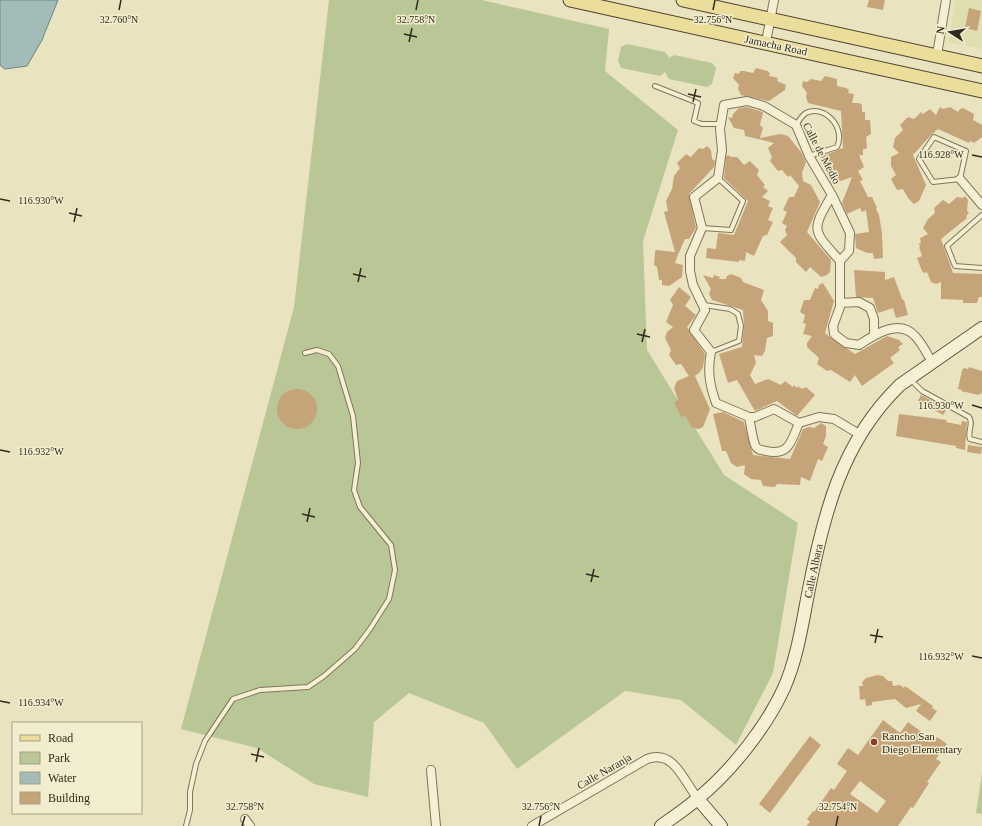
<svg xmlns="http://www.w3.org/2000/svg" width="982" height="826" viewBox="0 0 982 826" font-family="'Times New Roman',serif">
<rect width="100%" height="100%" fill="#eae3c0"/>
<!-- farmland -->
<path fill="#dedeae" d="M956,0H982V49L948,42Z"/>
<!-- green -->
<path fill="#b9c695" d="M329,0H482L609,29L605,71L678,130L643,241L647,350L724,475L798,523L773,673L736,745L681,700L625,691L517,769L484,723L409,693L374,722L368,797L314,784L257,748L181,729L294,307Z
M627,44L665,52L669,57L667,67L669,58L674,55L712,63L716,68L712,84L707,87L669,79L665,72L660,76L621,68L618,61L621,47Z
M982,774V814L976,813Z"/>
<!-- water -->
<path fill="#a3bcb8" stroke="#6b8986" d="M0,0H58L42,40L27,66L5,69L0,65Z"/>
<!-- building -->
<path fill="#c5a479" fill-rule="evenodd" d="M869,0H885L883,10L867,7Z
M969,8L981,11L977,31L965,28Z
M756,68L768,71V72L770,73L769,76L778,78L777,81L786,85L785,90L769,101L741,95L738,89L739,85L733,78L735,73L739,74L740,71H744L753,73Z
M825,76L837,79V86L846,88L849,90L848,93L854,94L852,103H859L862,105V112H865V120H870L871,134L866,137L867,146L866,149H863V155H859L864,167L858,171L863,180L860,181L868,197H872L877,208L876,209L879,215L882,233L883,258L874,259L873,253H867L856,248L855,234L869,232L866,210L862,212L860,208L847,214L842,203L852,177L832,184L820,157L843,148L841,111L808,103L806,97L807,93L802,86L803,81L807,82L811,79L821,81Z
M747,107L763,112L760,125L763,128L760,138L781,134L788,136L801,152L806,162L802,173L803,181L811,185L820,202L807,232L831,260L830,272L827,275L821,277L810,267L806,272L796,262V258L780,242L787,235L785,230L787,226L782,223L787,212L783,210L789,197H794L799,186L790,175L788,177L782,170L778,171L770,161L772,157L768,148L774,143L745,136L744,130L734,128L728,117L732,118L733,114L739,108Z
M940,107L943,109L950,107L958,112L960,109L963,108L974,114L973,120L982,125V137L974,143L970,141L969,143L938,129L931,135L913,155L926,185L919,201L914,204L908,198L903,189L897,190L891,179L896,175L891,166V157L899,153L893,147L895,138L903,130L900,125L908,117L914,119L921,112L923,114L930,109L936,115Z
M707,146L711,150L712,159L715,161L714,167L689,194L696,228L689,239H685L677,257L675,263L683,265L682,277L669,286L662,285V280H659L657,267L654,265L655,252L656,250L675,252L664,212L668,211L666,201L672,189L674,176L680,168L677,163L686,154L691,157L699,148L703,149Z
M728,155L731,157H737L744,165L750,161L759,170L757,175L765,185L763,187L768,191L762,197L770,201L768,206L773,208L768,220L773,222L767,235L763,236L754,256L746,252L745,261L739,260V262L706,258L707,248L716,249L718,233L734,235L748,201L724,178L726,157Z
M965,196L968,200L967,211L969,213L966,216L967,218L941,239L953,273L982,274V297H979L977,303H963V300L941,299V282L936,284L931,282L927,272L924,273L922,271L917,258L922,256L919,247H920L919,243H921L920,238L928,234L923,228L928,219L935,213L934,208L943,200L949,204L957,197L963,198Z
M854,270L885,272V280L894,277L902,299L904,300L908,315L896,318L893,308L878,313L873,298L856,297Z
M731,274L741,278L743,282L764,290L761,300L768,311V321L773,323V336L767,338L765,351L762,356L754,355L756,363L750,375L755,384L768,379L781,385L785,381L793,387L794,385L797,388L798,386L802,389L806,387L815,395L797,416L777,401L755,411L737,380L728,383L719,354L742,347L744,326L743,310L712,300L709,294L711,289L703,275L713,278L714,275L720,277L719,279H726L727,276Z
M823,283L834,301L825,333L831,338L855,354L887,336L899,340L903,344L898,347L900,350L890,358L894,363L862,386L855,375L850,382L831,370L827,371L817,364L819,358L807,347V343L812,336L803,334L806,324L803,323L805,315L800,312L804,300H810L815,288L818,289L819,285Z
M679,287L691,297L685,306L696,315L687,327L705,354L703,367L700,372L695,376L710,409L703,427L698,429L692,427L685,415L681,417L674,402L678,400L674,388L677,381L689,376L681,364L676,365L669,355L671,350L665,338L667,332L673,327L666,322L673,305L670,300Z
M969,367L982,371V394L980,393L979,395L961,391L962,390L958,389L962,370L964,368L968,369Z
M277 409a20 20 0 1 1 40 0a20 20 0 1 1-40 0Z
M921,395L947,409L943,415L918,401Z
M723,412L744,422L753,455L790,459L803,429L809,427L814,428L821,423L826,426V436L823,444L828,447L822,461L818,459L810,481L801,477L800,485L777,484L775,487L763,486L761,480L751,479L744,474L745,465L737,467L731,463L726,451H722L713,414Z
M899,414L947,420L946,422L961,425L962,421L967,422L965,450L956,448V446L896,436Z
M968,445L982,447L981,454L967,452Z
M878,675L883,676L888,681H892L893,686L900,685L904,688L905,686L933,706L932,708L937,711L930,721L916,711L921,704L906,708L895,699L872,702V705L866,706L865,699L860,700L859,686H863L862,682L866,678Z
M883,720L900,733L908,722L934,741L937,737L947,744L936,759L941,762L927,782L929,783L913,808L911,807L898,826H806L810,822L807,819L813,811L814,812L831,788L834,790L847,771L837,764L848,748L858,755ZM860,781L886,801L877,813L850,794Z
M810,736L821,745L770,813L759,804Z"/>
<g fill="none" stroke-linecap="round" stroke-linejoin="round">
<!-- lane casing -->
<g stroke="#81755a" stroke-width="6">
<path id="lane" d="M655,86L698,103L694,121L702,124H721
M796,125C799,121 802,115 806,113C825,104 846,128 837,147L809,156
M934,137L966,151L960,179L933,182L919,159Z
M982,215L947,246L955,266L982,268
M702,228L731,230L743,201L718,178
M704,305L730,309L738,314L741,326L739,341L711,352
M911,380L922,391L969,417C974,423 967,432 970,439L982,442
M186,826L190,810V792L196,764L205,741L233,699L260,690L308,687L324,676L355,649L370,629L389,599L395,570L391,545L360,507L354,490L358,463L353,416L338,366L329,354L317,350L305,353"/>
</g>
<!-- street casing -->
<g stroke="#81755a" stroke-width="10">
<path id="street" d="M766,42L774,0
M937,55L946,0
M960,179L982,205
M832,195C810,232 813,230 840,261
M840,303L859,302L870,308L874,319V334
M749,417C751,426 752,437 755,445C757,450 761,450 766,451C790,456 791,441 799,423
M859,434L834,419L819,417L799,423L774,409L755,417H749L716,403C710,386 707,371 711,352L694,330L705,310L693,285L690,271V256L702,228L694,197L718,178L722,150L720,129L724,105L747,101L764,106L796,125L809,156L832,195L850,233L849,251L840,261V307L833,326L834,334L846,343L859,345C874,335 899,318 915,336C922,343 927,354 932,362
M431,770L436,826
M245,819L250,826
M532,826L647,759C674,749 683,780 698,799"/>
</g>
<!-- secondary casing -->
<g stroke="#63563d" stroke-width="14">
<path id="secondary" d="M698,799L721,826
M661,826C673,817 686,809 697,799C730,773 767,726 784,688C797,659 802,625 808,594C823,516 841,442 900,385L982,328"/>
</g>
<!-- primary casing -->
<g stroke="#4f422e" stroke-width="15">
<path id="primary" d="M570,0L982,91
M683,0L982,66"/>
</g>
<!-- lane -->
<use href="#lane" stroke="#f5f0d3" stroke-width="4"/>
<!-- street -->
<use href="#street" stroke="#f5f0d3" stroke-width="8"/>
<!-- secondary -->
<use href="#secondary" stroke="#f5f0d3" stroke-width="12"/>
<!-- primary -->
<use href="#primary" stroke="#ebde9a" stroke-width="13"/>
</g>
<!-- ticks -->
<path fill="none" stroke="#322a1d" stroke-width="1.5" d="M119,10L121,0M416,10L418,0M713,10L715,0M404,34L417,37M409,42L412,28M688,94L701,97M693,102L696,89M972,155L982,157M0,199L10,201M69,213L82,216M74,222L77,208M353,274L366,277M358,282L361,268M637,334L650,337M642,342L645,329M972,405L982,408M0,450L10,452M302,514L315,517M307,522L310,508M586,574L599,577M591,582L594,569M870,635L883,637M875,643L878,629M972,656L982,658M0,701L10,703M251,754L264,757M256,762L259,748M242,826L245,816M539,826L541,816M836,826L838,816"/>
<!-- markers -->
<circle fill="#8b3c2f" stroke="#f2edcf" stroke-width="1.5" cx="874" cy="742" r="4"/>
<g text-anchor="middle" stroke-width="3" stroke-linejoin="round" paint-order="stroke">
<!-- street labels -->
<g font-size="11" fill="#322a1d" stroke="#f2edcf">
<text transform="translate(776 45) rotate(12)" y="4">Jamacha Road</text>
<text transform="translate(822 153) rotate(62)" y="4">Calle de Medio</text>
<text transform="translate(813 571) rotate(-78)" y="4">Calle Albara</text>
<text transform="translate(604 771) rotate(-30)" y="4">Calle Naranja</text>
</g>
<!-- poi labels -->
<g font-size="11" fill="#322a1d" stroke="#f2edcf" text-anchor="start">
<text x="882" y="740">Rancho San<tspan x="882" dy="13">Diego Elementary</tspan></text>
</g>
</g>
<g font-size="10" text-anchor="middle" fill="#322a1d" stroke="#f2edcf" stroke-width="3" stroke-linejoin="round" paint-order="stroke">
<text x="119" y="23">32.760°N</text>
<text x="416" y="23">32.758°N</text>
<text x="713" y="23">32.756°N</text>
<text x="941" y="158">116.928°W</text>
<text x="41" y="204">116.930°W</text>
<text x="941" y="409">116.930°W</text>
<text x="41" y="455">116.932°W</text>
<text x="941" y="660">116.932°W</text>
<text x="41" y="706">116.934°W</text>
<text x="245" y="810">32.758°N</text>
<text x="541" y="810">32.756°N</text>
<text x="838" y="810">32.754°N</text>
</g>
<!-- legend -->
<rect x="12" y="722" width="130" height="92" fill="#f2edcf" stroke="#a59f88"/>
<rect x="20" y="735" width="20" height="6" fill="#ebde9a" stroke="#a59f88"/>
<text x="48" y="742" font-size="12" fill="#322a1d">Road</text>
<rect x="20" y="752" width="20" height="12" fill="#b9c695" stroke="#a59f88"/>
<text x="48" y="762" font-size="12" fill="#322a1d">Park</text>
<rect x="20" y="772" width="20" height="12" fill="#a3bcb8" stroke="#a59f88"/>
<text x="48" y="782" font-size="12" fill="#322a1d">Water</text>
<rect x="20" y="792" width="20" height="12" fill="#c5a479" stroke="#a59f88"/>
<text x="48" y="802" font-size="12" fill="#322a1d">Building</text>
<!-- north arrow -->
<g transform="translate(950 32) rotate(282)" stroke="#f2edcf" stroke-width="3" paint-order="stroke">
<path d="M0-3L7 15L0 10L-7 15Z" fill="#322a1d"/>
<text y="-6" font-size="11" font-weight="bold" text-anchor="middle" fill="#322a1d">N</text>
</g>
</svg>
